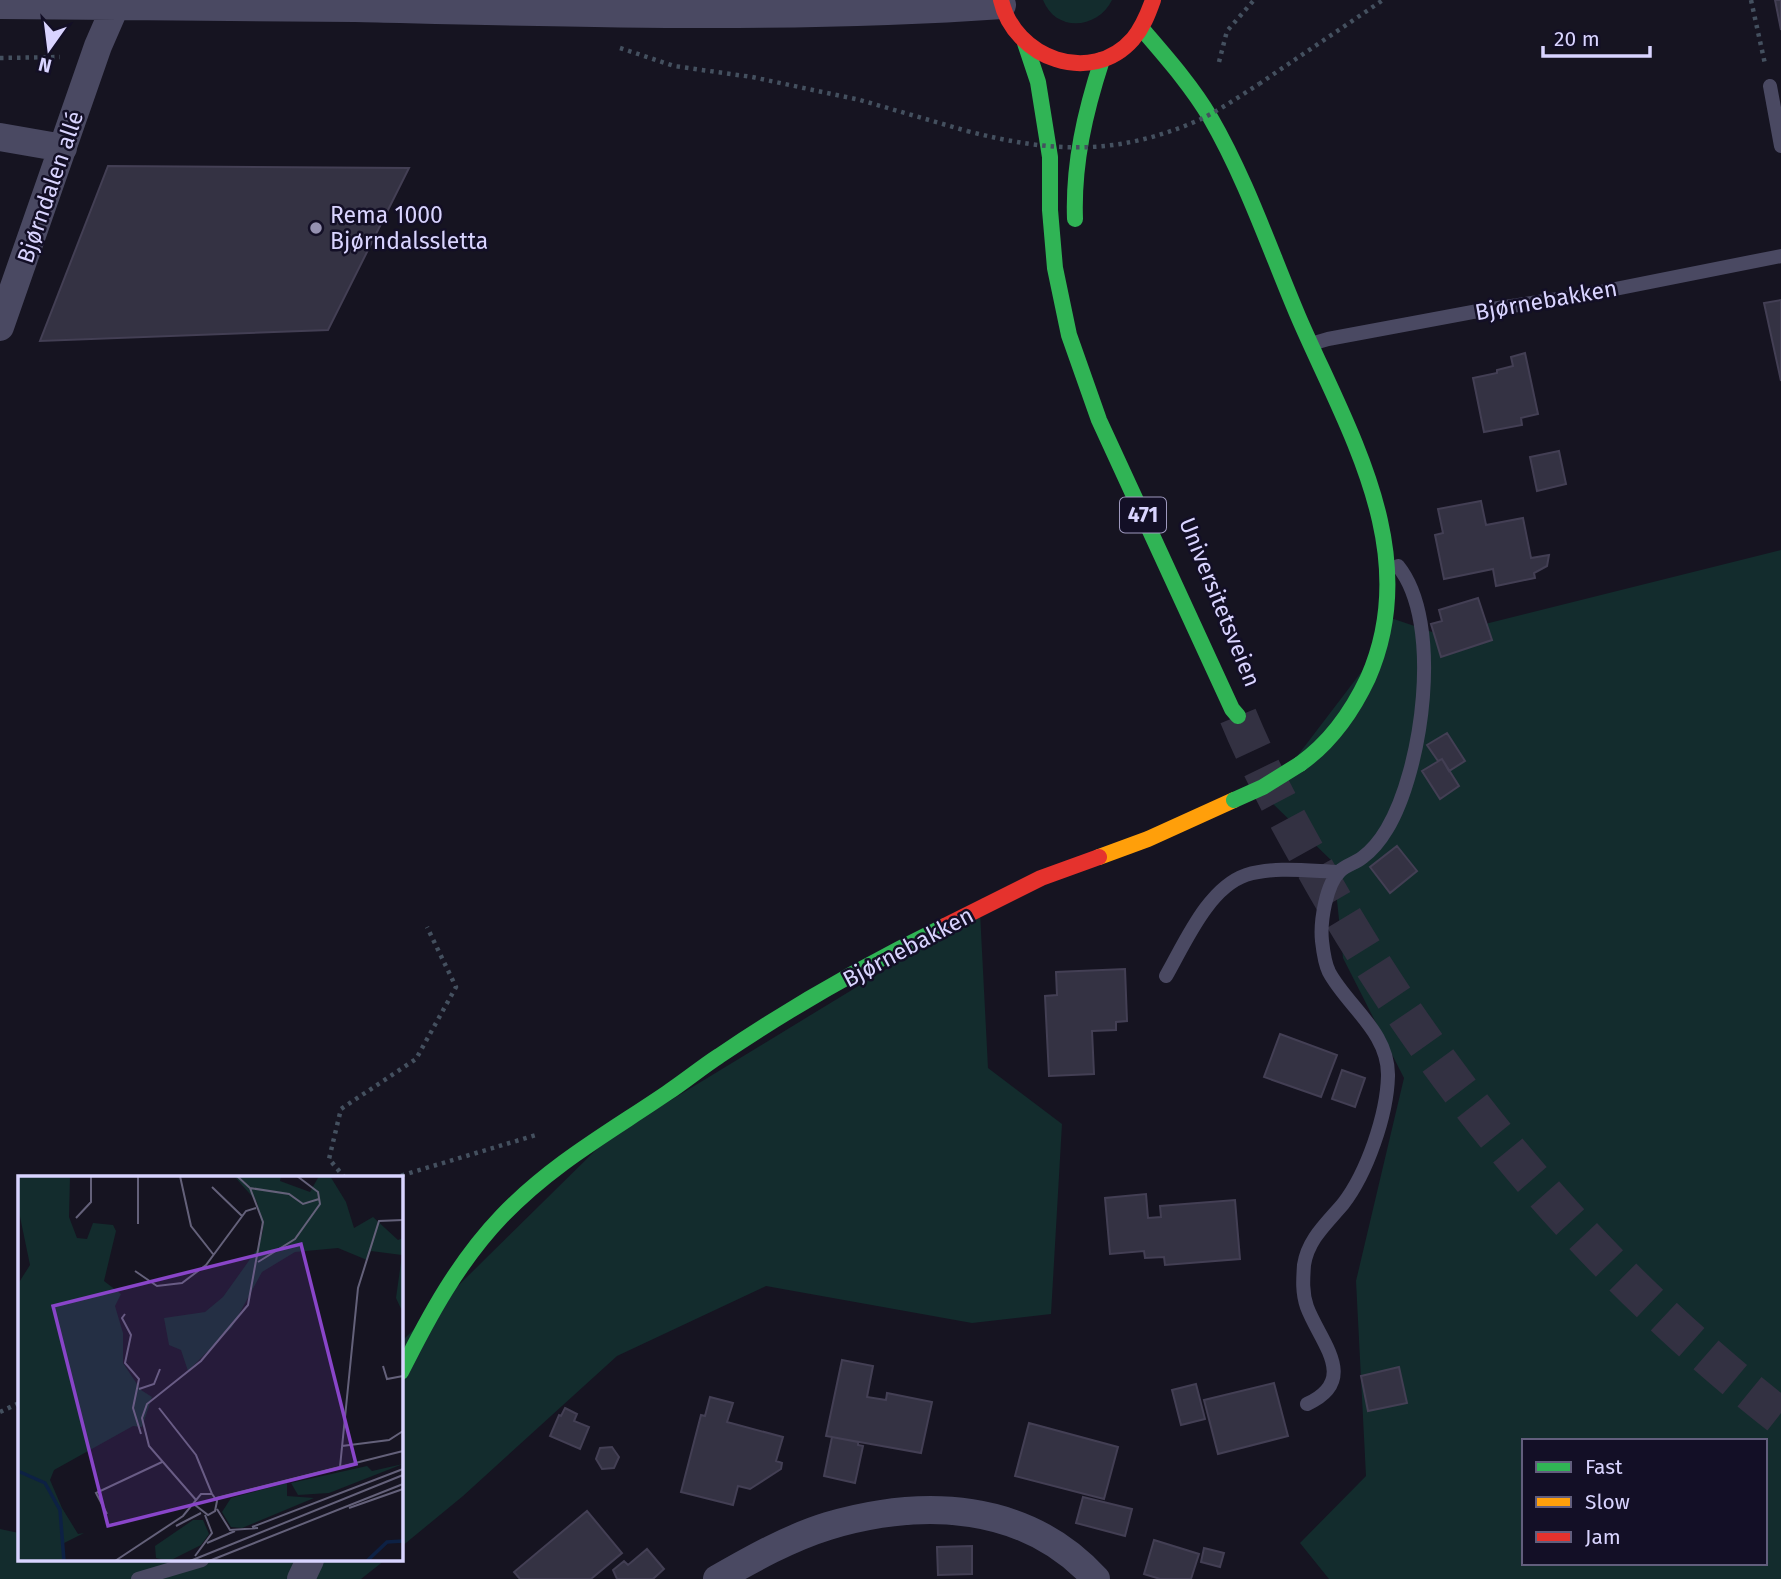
<svg xmlns="http://www.w3.org/2000/svg" width="1781" height="1579" viewBox="0 0 1781 1579" font-family="'Fira Sans',sans-serif">
<rect width="100%" height="100%" fill="#161421"/>
<!-- green -->
<path fill="#132c2d" fill-rule="evenodd" d="M1043,0H1112C1098,29 1056,33 1043,0Z
M1781,550V1579H1329L1300,1543L1366,1476L1356,1281L1404,1078L1343,958L1333,862L1266,797L1369,662L1385,616L1441,635ZM1524,1441H1765V1563H1524Z
M980,912L988,1068L1062,1124L1051,1314L972,1323L766,1286L617,1356L463,1496L401,1547V1342L607,1139Z
M0,1529L19,1533V1560H385L361,1579H0Z"/>
<!-- building -->
<path fill="#343243" stroke="#433f54" stroke-width="2" d="M1775,0H1781V30Z
M108,166L409,168L328,330L40,341Z
M1781,300V381L1764,303Z
M1525,353L1538,414L1521,418L1522,425L1484,432L1473,378L1497,373V370L1513,366L1511,357Z
M1559,451L1566,484L1537,491L1530,457Z
M1481,501L1486,525L1523,518L1531,558L1549,555L1547,566L1534,573L1535,578L1496,586L1493,569L1444,579L1435,535L1443,533L1438,509Z
M1478,598L1492,640L1441,657L1431,624L1442,621L1439,610Z
M1447,733L1465,761L1449,771L1442,759L1438,761L1427,745Z
M1442,759L1459,786L1440,799L1422,771Z
M1397,846L1417,871L1390,893L1370,867Z
M1125,969L1127,1021L1116,1022V1030L1092,1031L1094,1074L1049,1076L1045,996L1057,995L1056,972Z
M1280,1034L1337,1055L1321,1097L1264,1077Z
M1342,1070L1365,1078L1355,1107L1332,1099Z
M1146,1194L1148,1218L1161,1217L1160,1206L1235,1200L1240,1259L1165,1265L1164,1257L1145,1258L1144,1251L1110,1254L1105,1198Z
M842,1360L873,1366L867,1397L886,1400L887,1393L932,1402L921,1453L826,1436Z
M1399,1367L1407,1403L1368,1411L1361,1376Z
M1274,1383L1288,1436L1218,1454L1204,1400Z
M1196,1384L1205,1419L1181,1425L1172,1390Z
M710,1397L733,1403L727,1422L783,1437L776,1461L782,1463L781,1469L750,1489L738,1486L733,1505L681,1492L701,1415L705,1416Z
M565,1408L577,1414L574,1421L589,1427L580,1449L550,1436L559,1415L561,1416Z
M1029,1423L1118,1447L1104,1499L1015,1476Z
M832,1437L858,1442V1445L863,1446L855,1483L824,1476Z
M612,1447L619,1457L614,1468L602,1469L596,1459L600,1448Z
M1083,1497L1132,1509L1125,1536L1076,1523Z
M587,1511L622,1553L591,1579H520L514,1572Z
M1154,1540L1199,1554L1191,1579H1160L1144,1574Z
M972,1546V1574L938,1575L937,1547Z
M1204,1548L1224,1553L1220,1567L1201,1562Z
M647,1549L664,1569L653,1579H617L613,1570L624,1561L628,1565Z"/>
<g fill="none" stroke-linecap="round" stroke-linejoin="round">
<!-- primary-tunnel -->
<path stroke="#333142" stroke-width="38" stroke-dasharray="38 19" stroke-linecap="butt" d="M1238,716C1259,767 1285,815 1312,863C1430,1076 1589,1267 1781,1417"/>
<!-- path -->
<path stroke="#44505f" stroke-width="4.5" stroke-dasharray="3.5 5" stroke-linecap="butt" d="M1751,0L1765,64
M620,48L674,66L752,77L860,100L967,131
M0,58L60,57
M1219,62L1227,31L1254,0
M1259,84L1383,0
M345,1178L329,1159L341,1109L416,1059L456,987L427,927
M393,1178L536,1135
M0,1412L19,1403"/>
<!-- lane -->
<path stroke="#4a4962" stroke-width="14" d="M1770,86L1781,146
M1311,344L1328,339L1478,311L1585,295L1781,256
M1166,976C1185,943 1208,888 1246,875C1274,866 1310,871 1339,872
M1307,1404C1360,1380 1320,1342 1307,1307C1302,1293 1303,1279 1304,1265C1308,1239 1327,1223 1343,1204C1367,1173 1387,1115 1388,1076C1389,1032 1347,1006 1329,972C1325,964 1323,950 1322,941C1320,922 1326,884 1340,871C1346,865 1356,863 1363,857C1371,851 1381,839 1387,829C1422,771 1444,623 1398,566
M138,1579L202,1560"/>
<!-- street -->
<path stroke="#4a4962" stroke-width="28" d="M0,5C118,7 237,6 355,8C571,13 787,20 1002,5
M0,137L63,148
M0,327L98,46L115,7
M301,1579L310,1560
M717,1579C752,1559 789,1538 828,1526C923,1498 1026,1502 1096,1579"/>
<!-- fast -->
<path stroke="#30b455" stroke-width="16" d="M1142,29C1166,57 1191,85 1210,117C1246,179 1270,250 1298,316C1347,430 1424,551 1368,678C1352,712 1331,742 1300,764
M1025,43L1038,82L1050,157V210L1055,268L1069,335L1099,420L1232,709L1238,716
M1075,219C1073,164 1085,112 1102,60
M401,1372C429,1316 458,1262 502,1216C552,1164 608,1133 667,1093C685,1081 702,1067 719,1056C791,1007 867,964 945,926"/>
<!-- slow -->
<path stroke="#ff9f0a" stroke-width="16" d="M1099,857L1148,839L1234,800"/>
<!-- jam -->
<path stroke="#e5322d" stroke-width="16" d="M1001,0C1014,58 1091,87 1133,39C1143,27 1148,14 1153,0
M945,926L1041,878L1099,857"/>
<!-- path-bridge -->
<path stroke="#44505f" stroke-width="4.5" stroke-dasharray="3.5 5" stroke-linecap="butt" d="M967,131C1052,153 1117,156 1199,120C1220,110 1240,96 1259,84"/>
<!-- fast-bridge -->
<path stroke="#30b455" stroke-width="16" d="M1234,800L1263,787L1300,764"/>
</g>
<!-- markers -->
<circle fill="#9591b1" stroke="#130f26" stroke-width="2.5" cx="316" cy="228" r="7"/>
<g text-anchor="middle" stroke-width="5" stroke-linejoin="round" paint-order="stroke">
<!-- shield labels -->
<rect fill="#130f26" stroke="#9e99be" stroke-width="2" x="1120" y="497.5" width="46" height="35" rx="5"/>
<g font-size="21" font-weight="bold" fill="#d9d4ff">
<text x="1143" y="522">471</text>
</g>
<!-- street labels -->
<g font-size="23" fill="#d9d4ff" stroke="#130f26">
<text transform="translate(50 187) rotate(-71)" y="8">Bjørndalen allé</text>
<text transform="translate(1546 300) rotate(-10)" y="8">Bjørnebakken</text>
<text transform="translate(1220 602) rotate(68)" y="8">Universitetsveien</text>
<text transform="translate(908 947) rotate(-28)" y="8">Bjørnebakken</text>
</g>
<!-- poi labels -->
<g font-size="23" fill="#d9d4ff" stroke="#130f26" text-anchor="start">
<text x="330" y="223">Rema 1000<tspan x="330" dy="26">Bjørndalssletta</tspan></text>
</g>
</g>
<!-- overview -->
<g transform="translate(18 1176)">
<rect width="385" height="385" fill="#161421"/>
<path d="M0,0H52L51,41L59,62L69,63L75,47L95,49L98,55L86,105L103,118L97,130L105,157V187L123,214L134,221L124,251L115,250L36,294L32,304L44,332L60,358L66,357L44,368L45,385H0V108L12,89L0,31ZM216,0H263L262,5L292,16L301,0H312L328,26L336,52L355,41L380,64L385,62V137L378,122L384,79L353,75L349,84L320,72L277,76L244,96L214,151L170,195L163,174L151,169L146,142L187,136L205,121L240,72L245,55L239,26ZM385,288L311,317L280,319L273,307L349,290L354,295ZM269,307V320L296,322L224,352L213,351L204,336L213,322ZM175,344H185L191,358L183,369L151,385L138,382L137,370Z" fill="#132c2d"/>
<path fill="none" stroke="#0d2144" stroke-width="3.5" d="M0,295L27,307L42,334L46,385M349,385L369,366L385,365"/>
<path fill="none" stroke="#64617a" stroke-width="2" d="M162,0L173,50L195,78M194,11L224,40M232,12L271,18L285,28L301,23M58,42L73,26V0M120,48V0M240,86L277,63L302,28L300,16L279,0M117,95L139,110L164,107L188,89L228,35L238,32M107,138L104,142L113,159L107,187L121,203L115,232L123,258M365,190L369,203L385,200M121,213L136,208L142,193M141,232L178,279L194,318M324,270L371,264L385,255M322,291L340,112L361,45L385,44M198,322L385,275M178,324L131,270L124,242L129,228L183,185L230,129L245,46L232,12L219,0M331,332L385,313M199,333L212,354L240,352M89,338L78,317L144,286M158,350L183,337M234,351L385,293M189,367L217,355M177,380L194,357L187,339M97,385L165,340L183,318H194L199,325L197,335L190,339L177,329M172,385L385,299M191,385L385,308"/>
<path fill="#8945c9" fill-opacity="0.15" stroke="#8945c9" stroke-width="3.5" d="M283,68L338,288L90,350L35,130Z"/>
<rect width="385" height="385" fill="none" stroke="#d9d4ff" stroke-width="3.5"/>
</g>
<!-- legend -->
<rect x="1522" y="1439" width="245" height="126" fill="#130f26" stroke="#625e7d" stroke-width="2"/>
<rect x="1536" y="1462" width="35" height="10" fill="#30b455" stroke="#625e7d" stroke-width="2"/>
<text x="1585" y="1474" font-size="21" fill="#d9d4ff">Fast</text>
<rect x="1536" y="1497" width="35" height="10" fill="#ff9f0a" stroke="#625e7d" stroke-width="2"/>
<text x="1585" y="1509" font-size="21" fill="#d9d4ff">Slow</text>
<rect x="1536" y="1532" width="35" height="10" fill="#e5322d" stroke="#625e7d" stroke-width="2"/>
<text x="1585" y="1544" font-size="21" fill="#d9d4ff">Jam</text>
<!-- north arrow -->
<g transform="translate(49 49) rotate(194)" stroke="#130f26" stroke-width="5" paint-order="stroke">
<path d="M0-5L12 26L0 18L-12 26Z" fill="#d9d4ff"/>
<text y="-10" font-size="19" font-weight="bold" text-anchor="middle" fill="#d9d4ff">N</text>
</g>
<!-- scale -->
<path d="M1543 46v10h107v-10" fill="none" stroke="#d9d4ff" stroke-width="3.5"/>
<text x="1554" y="46" font-size="21" fill="#d9d4ff" stroke="#130f26" stroke-width="5" paint-order="stroke">20 m</text>
</svg>
